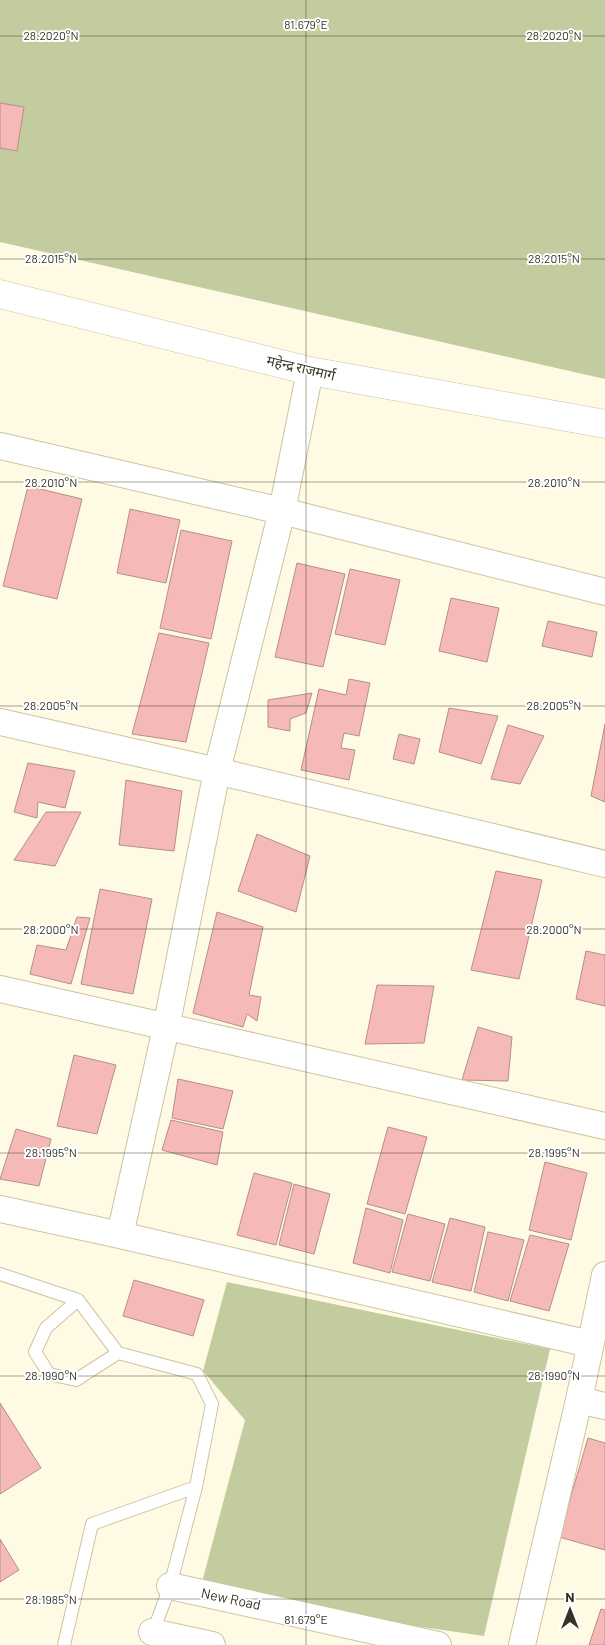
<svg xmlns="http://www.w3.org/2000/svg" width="605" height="1645" viewBox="0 0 605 1645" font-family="Barlow,'Noto Sans Devanagari',sans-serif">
<rect width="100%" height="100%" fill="#fffae4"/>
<!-- green -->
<path fill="#c2cc9f" d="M0,0H605V379L0,242Z
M227,1282L550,1349L484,1636L381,1621L201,1586L245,1420L203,1371Z"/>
<!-- building -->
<path fill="#f5bab7" stroke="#b58e8c" d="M0,103L24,107L17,151L0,148Z
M28,486L82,499L57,599L3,586Z
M130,509L180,520L166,583L117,573Z
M181,530L232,541L211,639L160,628Z
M297,563L345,574L323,667L275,657Z
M350,569L400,580L385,645L335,634Z
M451,598L499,608L487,662L439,651Z
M548,621L597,632L592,657L542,646Z
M159,633L209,643L186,742L132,734Z
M349,679L370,683L359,736L344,733L341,748L355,750L349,780L301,770L319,689L346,695Z
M312,693L306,713L290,719V731L268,727V700Z
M449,708L498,716L481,764L439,752Z
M605,724V802L591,796Z
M508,725L544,736L520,784L491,779Z
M399,734L420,739L414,764L393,759Z
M28,763L75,771L65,808L38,802L37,818L14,812Z
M126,780L182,791L174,851L119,845Z
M46,812H81L55,866L14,860Z
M257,834L310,856L296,912L238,891Z
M496,871L542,880L519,979L471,970Z
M100,889L152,899L133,994L81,984Z
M217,912L263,927L249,995L261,997L257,1021L247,1014L243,1027L193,1013Z
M77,917L90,918L71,984L30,974L37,945L66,950Z
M586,951L605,955V1006L576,999Z
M377,985L434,986L424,1043L365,1044Z
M478,1027L512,1037L508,1081L462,1080Z
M74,1055L116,1065L97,1134L57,1126Z
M178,1079L233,1091L223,1129L172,1118Z
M171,1120L223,1132L217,1165L162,1150Z
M388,1127L427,1137L405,1214L367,1204Z
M16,1129L51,1139L39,1186L0,1179Z
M545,1162L587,1173L571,1240L529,1230Z
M254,1173L292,1183L276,1245L237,1235Z
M294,1184L330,1194L314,1254L279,1245Z
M366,1208L403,1220L390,1273L353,1263Z
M408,1214L445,1224L430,1281L392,1272Z
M450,1218L485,1227L471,1291L432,1282Z
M488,1232L524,1240L508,1301L474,1292Z
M530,1235L569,1244L549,1311L510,1301Z
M134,1280L204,1300L193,1336L123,1316Z
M0,1403L41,1468L0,1494Z
M588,1438L605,1443V1550L559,1537Z
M0,1539L19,1570L0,1582Z
M601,1609L605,1610V1645H589Z"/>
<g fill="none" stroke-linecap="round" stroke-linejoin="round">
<!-- lane casing -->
<g stroke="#ccc4a1" stroke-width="14">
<path id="lane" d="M0,1274L78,1300L118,1353
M152,1635L170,1586L196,1487
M64,1645L92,1524L196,1487L212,1404L197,1374L118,1353L76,1380L49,1374L35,1352L46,1328L78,1300"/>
</g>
<!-- street casing -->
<g stroke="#ccc4a1" stroke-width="28">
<path id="street" d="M0,446L282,511L605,592
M0,722L217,771L605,864
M0,989L605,1126
M0,1209L120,1235L590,1344
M120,1235L166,1028L217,771L282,511L310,371
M579,1400L605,1406
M170,1586L438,1645
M152,1632L212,1645
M522,1645L579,1400L605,1275"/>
</g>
<!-- highway casing -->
<g stroke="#ccc4a1" stroke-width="29">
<path id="highway" d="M0,294L310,371L605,424"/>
</g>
<!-- lane -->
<use href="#lane" stroke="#fff" stroke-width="12"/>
<!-- street -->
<use href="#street" stroke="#fff" stroke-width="26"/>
<!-- highway -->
<use href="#highway" stroke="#fff" stroke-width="28"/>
</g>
<!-- ticks -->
<path fill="none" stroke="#373325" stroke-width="1" stroke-opacity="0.45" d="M306,0V1645M0,36H605M0,259H605M0,482H605M0,706H605M0,929H605M0,1153H605M0,1376H605M0,1599H605"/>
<g text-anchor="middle" stroke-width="4" stroke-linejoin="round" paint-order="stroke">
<!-- street labels -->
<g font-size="14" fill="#373325" stroke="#fff">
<text transform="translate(301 368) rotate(13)" y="5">महेन्द्र राजमार्ग</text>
<text transform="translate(231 1599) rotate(12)" y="5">New Road</text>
</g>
</g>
<g font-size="12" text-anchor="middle" fill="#373325" stroke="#fff" stroke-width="4" stroke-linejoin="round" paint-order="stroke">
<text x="306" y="29">81.679°E</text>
<text x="51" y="40">28.2020°N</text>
<text x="554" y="40">28.2020°N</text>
<text x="51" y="263">28.2015°N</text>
<text x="554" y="263">28.2015°N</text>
<text x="51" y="487">28.2010°N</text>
<text x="554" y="487">28.2010°N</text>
<text x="51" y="710">28.2005°N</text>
<text x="554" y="710">28.2005°N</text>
<text x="51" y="934">28.2000°N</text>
<text x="554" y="934">28.2000°N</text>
<text x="51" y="1157">28.1995°N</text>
<text x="554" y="1157">28.1995°N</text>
<text x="51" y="1380">28.1990°N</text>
<text x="554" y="1380">28.1990°N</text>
<text x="51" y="1604">28.1985°N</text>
<text x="306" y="1624">81.679°E</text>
</g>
<!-- north arrow -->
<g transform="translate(570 1610)" stroke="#ffffff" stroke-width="4" paint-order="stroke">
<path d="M0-4L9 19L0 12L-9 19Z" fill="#373325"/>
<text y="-8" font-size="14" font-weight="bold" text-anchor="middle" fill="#373325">N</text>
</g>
</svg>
